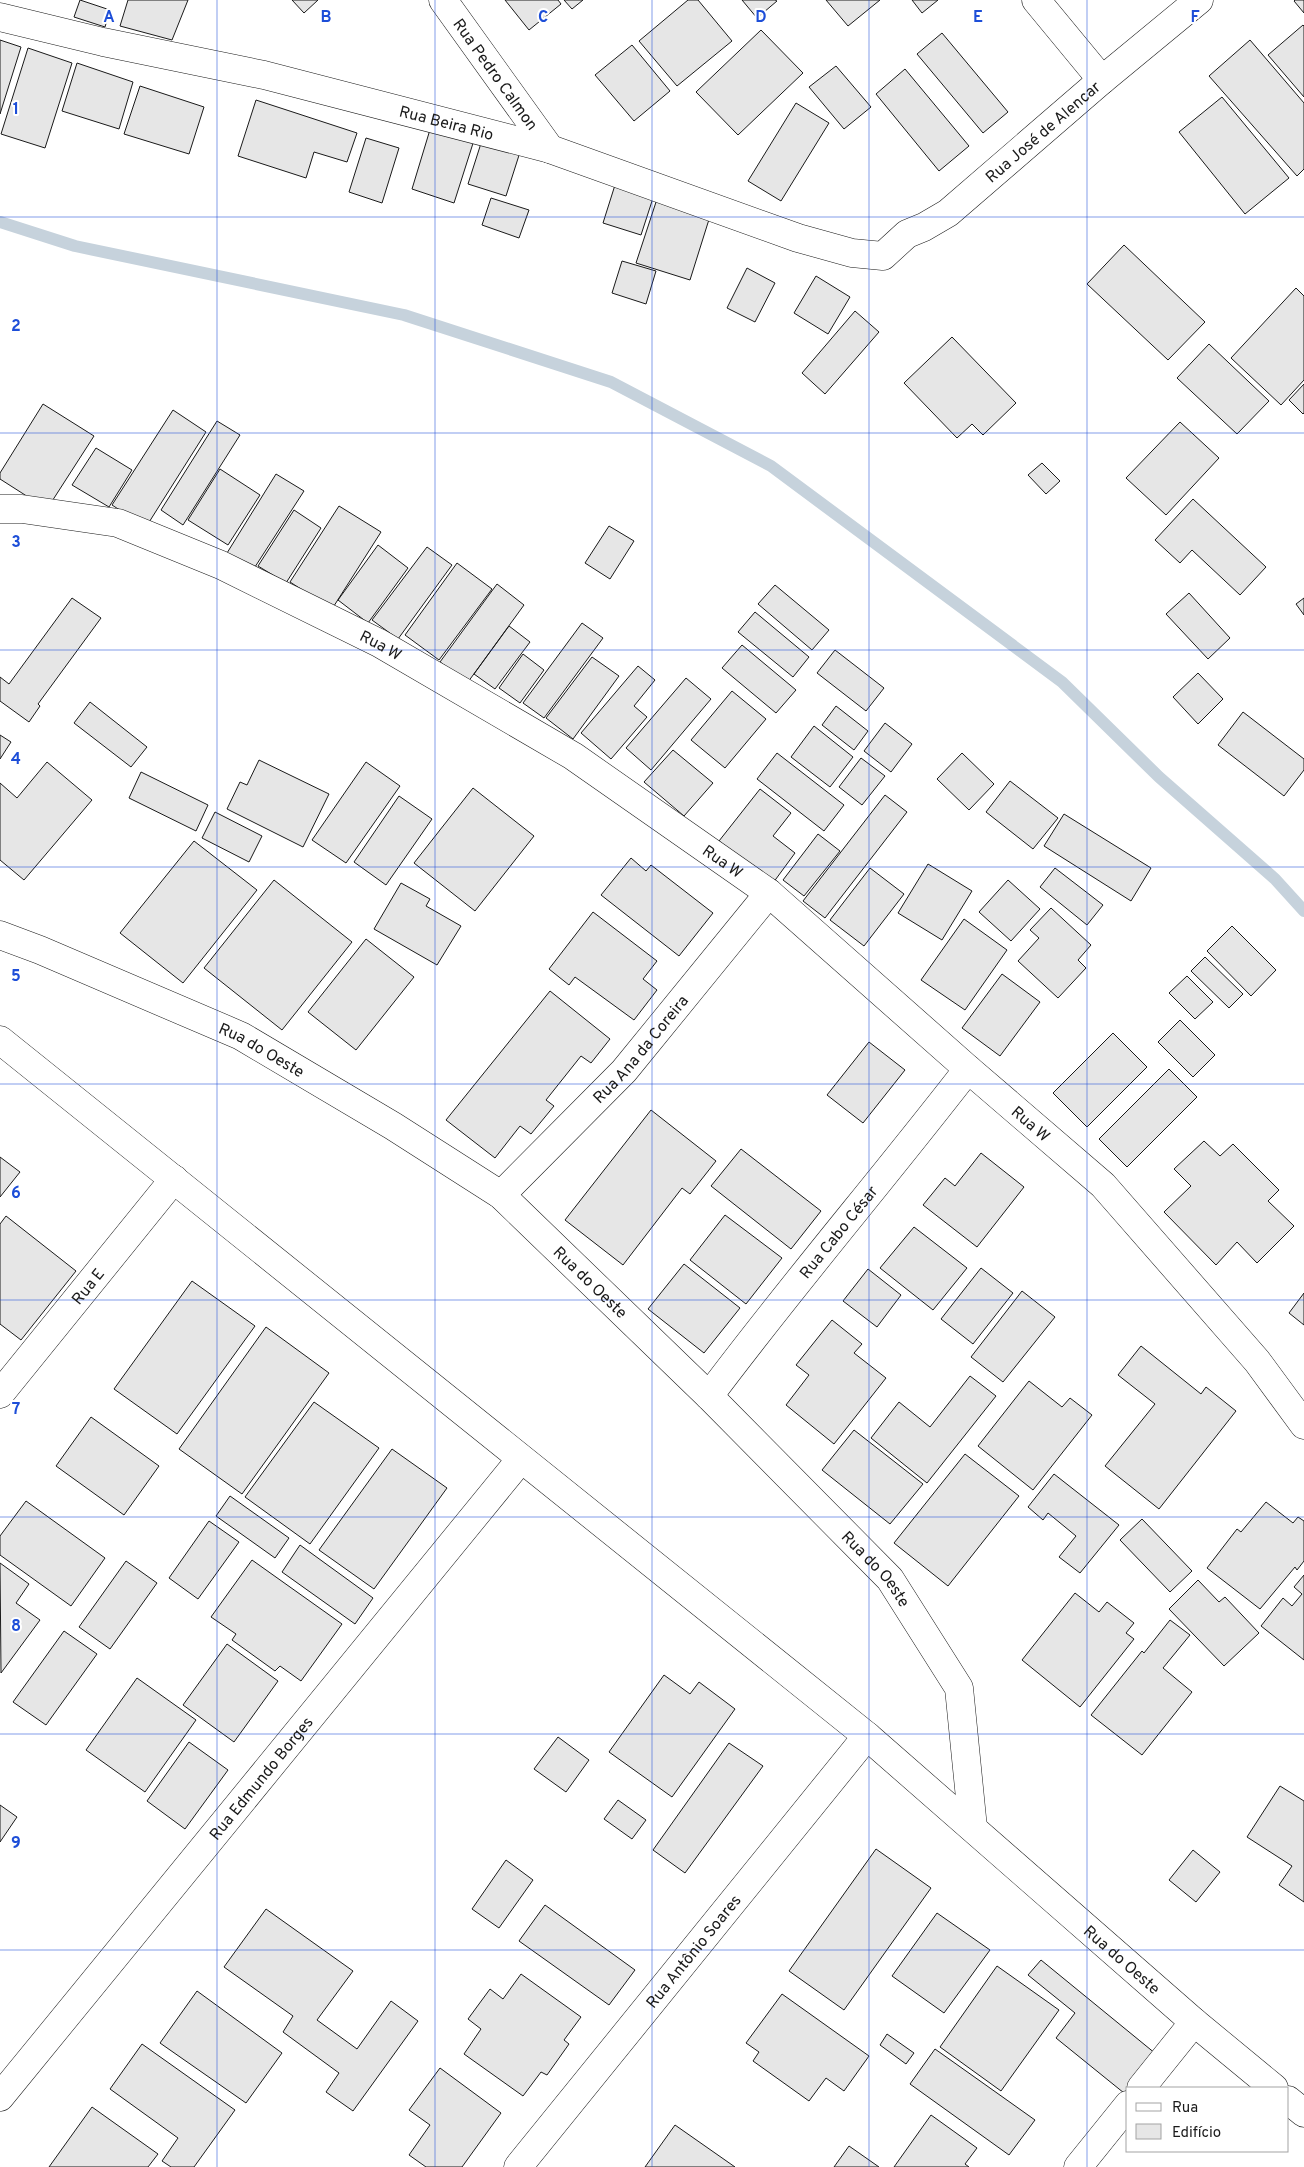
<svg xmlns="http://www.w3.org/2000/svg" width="1304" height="2167" viewBox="0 0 1304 2167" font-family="Overpass,sans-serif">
<rect width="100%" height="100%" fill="#fff"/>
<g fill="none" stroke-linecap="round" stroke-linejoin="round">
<!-- stream -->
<path stroke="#c6d2dc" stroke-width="12" d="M0,222L75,246L404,315L611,382L771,466L1062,682L1159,777L1275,879L1304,911"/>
</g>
<!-- building -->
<path fill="#e6e6e6" stroke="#1a1a1a" d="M80,0L110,10L105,27L74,17Z
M128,0H188L172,40L120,26Z
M292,0H318L304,13Z
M505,0H558L561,4L529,30Z
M564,0H583L572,9Z
M688,0H698L732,41L677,86L639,41Z
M742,0H775L777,1L757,18Z
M826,0H880L848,26Z
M912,0H938L922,13Z
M1295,0H1304V13L1294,1Z
M1303,25L1304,26V97L1268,55Z
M761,30L803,73L738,135L696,92Z
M942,33L1008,112L983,133L917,54Z
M0,40L21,47L0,114Z
M1250,40L1304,103V169L1297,176L1209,76Z
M632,45L670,91L634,121L595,75Z
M28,48L72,63L45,148L1,134Z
M77,63L133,82L119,129L62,111Z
M836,66L871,107L844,129L809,87Z
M905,69L969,146L939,171L876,94Z
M140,86L204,107L189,154L124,134Z
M1222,97L1289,178L1245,214L1179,132Z
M256,100L357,133L347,162L314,152L306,178L238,156Z
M796,103L829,123L781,201L748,181Z
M432,123L475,137L454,203L412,189Z
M483,137L521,149L506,196L468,184Z
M366,138L399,148L382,203L349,192Z
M615,185L653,198L641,235L603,223Z
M658,196L711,213L690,280L636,263Z
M491,198L529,210L519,238L482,225Z
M1124,245L1205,322L1168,360L1087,284Z
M622,261L656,271L646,304L612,293Z
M747,268L775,283L755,322L727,308Z
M816,276L850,297L828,334L794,313Z
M1296,288L1304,296V380L1281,405L1231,358Z
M855,311L879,332L825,394L802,373Z
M952,337L1016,403L983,435L972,424L957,438L904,383Z
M1209,344L1269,401L1237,434L1177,378Z
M1304,384V413L1303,414L1289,400Z
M43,404L94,436L47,509L0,479V473Z
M173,410L206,432L146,527L112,505Z
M217,421L240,435L183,525L161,510Z
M1180,422L1219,458L1166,515L1126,478Z
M96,448L132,470L109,507L72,485Z
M1042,463L1060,481L1046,494L1028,475Z
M220,469L260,495L228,545L188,520Z
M276,474L304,491L253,570L227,553Z
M1193,499L1266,567L1240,595L1192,550L1180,563L1155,540Z
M339,506L381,532L332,609L290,582Z
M294,510L321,528L286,583L258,566Z
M609,526L634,541L610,579L585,563Z
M378,545L408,568L368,623L338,600Z
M427,547L452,565L398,639L372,620Z
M457,563L492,589L439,660L405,635Z
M497,584L524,605L468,682L440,662Z
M775,585L829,630L812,650L758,604Z
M1189,593L1230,638L1208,659L1166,614Z
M72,598L101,618L38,704L40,706L29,722L0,701V677L9,684Z
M1304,598V615L1296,604Z
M755,612L809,657L793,677L738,632Z
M582,623L603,638L544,718L523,703Z
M509,626L530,642L495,689L474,674Z
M742,645L796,690L776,713L722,668Z
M835,650L884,688L866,711L817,673Z
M523,654L544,670L520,703L499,688Z
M592,657L619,676L573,739L546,718Z
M638,666L655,680L634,706L647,717L611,759L581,733Z
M1198,673L1223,699L1198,724L1173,697Z
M686,678L711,699L651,770L626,748Z
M732,691L766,719L725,768L691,740Z
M90,702L147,747L131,767L74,723Z
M836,706L868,731L854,750L822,725Z
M1243,712L1304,759V770L1284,796L1218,745Z
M885,723L912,744L891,772L864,751Z
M814,726L853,757L830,787L791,757Z
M0,735L11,742L0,759Z
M673,750L713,783L684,816L644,782Z
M777,753L844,805L824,831L757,779Z
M962,753L994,784L969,810L937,779Z
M861,758L885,776L862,805L839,787Z
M259,760L329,794L303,847L227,809L240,782L247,785Z
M47,762L92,800L24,880L0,860V783L17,798Z
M366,762L400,786L346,863L312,840Z
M141,772L208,805L196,831L129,798Z
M1010,781L1058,818L1033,849L986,812Z
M473,788L534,836L475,911L414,863Z
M760,789L791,813L773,836L795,853L773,883L719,841Z
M885,795L907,812L825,918L803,901Z
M399,796L432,819L386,885L354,862Z
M215,812L262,836L249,862L202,838Z
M1064,814L1151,868L1131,901L1044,846Z
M818,834L840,851L804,896L783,880Z
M194,841L257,890L183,983L120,933Z
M631,858L646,871L651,865L713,913L679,956L601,895Z
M928,864L972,891L942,940L898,913Z
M870,868L904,894L864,946L830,920Z
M1055,868L1103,905L1087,925L1040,887Z
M274,880L352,942L282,1030L204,968Z
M1008,880L1040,909L1011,941L979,912Z
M401,883L430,899L426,906L461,926L437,965L374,929Z
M1051,908L1091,945L1078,960L1086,968L1058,998L1018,961L1039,938L1030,930Z
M593,912L657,961L643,979L657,990L634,1020L575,977L569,985L549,969Z
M964,919L1007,950L965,1010L921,980Z
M1232,926L1276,970L1251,996L1207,951Z
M366,939L414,977L356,1050L308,1012Z
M1205,957L1243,994L1229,1008L1191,971Z
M1002,974L1040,1002L1000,1056L962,1028Z
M1187,976L1213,1002L1195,1019L1169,993Z
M550,991L610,1039L591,1063L581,1056L546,1100L554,1106L531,1134L520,1126L495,1158L446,1120Z
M1180,1020L1215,1055L1193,1077L1158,1042Z
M1113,1033L1147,1067L1087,1127L1053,1093Z
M869,1042L905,1070L863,1123L827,1095Z
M1169,1069L1197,1097L1127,1167L1099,1139Z
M651,1110L716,1161L690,1194L682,1188L623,1265L565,1220Z
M1204,1141L1220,1156L1233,1144L1279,1190L1268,1201L1294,1226L1257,1263L1237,1242L1216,1265L1164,1212L1191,1186L1174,1169Z
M741,1149L821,1211L791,1249L711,1186Z
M981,1153L1024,1187L977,1247L923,1205L945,1178L955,1186Z
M0,1157L20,1172L0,1197Z
M725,1215L782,1258L746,1304L690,1260Z
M6,1216L76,1271L21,1340L0,1324V1224Z
M914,1227L967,1268L933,1310L880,1268Z
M684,1264L740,1308L704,1353L648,1309Z
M981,1268L1013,1293L973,1344L941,1319Z
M868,1269L901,1295L877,1327L843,1301Z
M192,1281L255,1326L177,1434L114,1389Z
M1022,1291L1055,1317L1003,1382L971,1357Z
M1304,1293V1325L1289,1313Z
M832,1320L862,1344L854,1353L886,1378L834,1444L786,1405L809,1375L796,1365Z
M266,1327L329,1373L242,1494L179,1449Z
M1141,1346L1201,1394L1206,1387L1236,1411L1159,1509L1105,1466L1155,1404L1118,1375Z
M970,1376L996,1396L927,1483L871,1438L899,1402L930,1427Z
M1029,1381L1062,1407L1070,1398L1092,1415L1033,1490L978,1446Z
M314,1402L379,1448L310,1544L245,1497Z
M91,1417L159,1466L124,1515L56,1466Z
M854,1430L923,1484L890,1524L822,1470Z
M392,1449L447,1488L374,1589L319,1550Z
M965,1454L1019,1496L948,1586L894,1543Z
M1054,1474L1119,1525L1080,1573L1059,1557L1076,1536L1048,1513L1043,1520L1028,1507Z
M230,1496L289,1538L275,1558L216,1516Z
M26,1501L105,1558L71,1606L0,1555V1536Z
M1266,1502L1293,1523L1298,1517L1304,1521V1561L1297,1570L1295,1567L1260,1609L1207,1568L1237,1529L1241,1532Z
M1142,1519L1192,1571L1170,1592L1120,1540Z
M209,1521L239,1542L198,1599L169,1578Z
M300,1545L373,1598L355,1624L282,1572Z
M252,1560L342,1624L301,1681L280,1666L275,1671L232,1640L236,1634L211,1617Z
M126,1561L157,1583L110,1649L79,1627Z
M0,1563L29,1584L16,1603L40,1620L1,1673Z
M1304,1575V1660L1261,1626L1283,1598L1292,1606L1302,1594L1294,1587Z
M1198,1580L1219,1602L1225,1597L1259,1633L1224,1666L1169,1609Z
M1075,1593L1099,1612L1107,1602L1134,1623L1126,1633L1134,1639L1080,1707L1022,1660Z
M1170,1620L1190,1635L1163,1668L1192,1692L1142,1755L1091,1715L1142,1651L1144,1653Z
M64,1631L97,1654L46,1725L13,1702Z
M227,1644L278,1681L234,1742L183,1705Z
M664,1675L690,1694L699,1682L735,1709L672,1797L609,1752Z
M137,1678L196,1720L145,1792L86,1750Z
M558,1737L589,1760L566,1792L534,1769Z
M189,1742L228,1770L185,1829L147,1801Z
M729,1743L763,1766L685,1873L653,1850Z
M1280,1786L1304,1801V1902L1279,1885L1292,1866L1247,1837Z
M618,1800L646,1820L632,1839L604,1819Z
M0,1805L17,1817L0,1842Z
M876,1849L931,1888L844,2010L789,1971Z
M1193,1850L1220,1872L1196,1902L1169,1880Z
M506,1860L533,1880L499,1928L472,1909Z
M545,1905L635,1970L609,2005L519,1941Z
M266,1909L353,1971L317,2020L357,2049L391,2001L418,2021L353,2111L326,2092L339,2073L283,2032L293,2016L224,1967Z
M937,1913L990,1950L944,2013L892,1976Z
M1041,1960L1156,2054L1124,2093L1056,2038L1075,2013L1028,1975Z
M997,1966L1059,2010L1001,2091L940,2047Z
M521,1974L581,2017L564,2040L569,2044L547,2075L541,2072L523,2096L464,2054L481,2029L468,2019L490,1989L503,1999Z
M197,1991L282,2053L246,2103L160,2043Z
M782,1994L869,2056L844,2091L826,2078L809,2101L753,2061L759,2052L746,2043Z
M887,2034L914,2053L906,2064L880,2045Z
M142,2044L235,2110L194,2167H171L162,2161L178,2138L110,2089Z
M935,2049L1035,2120L1009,2155L910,2084Z
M440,2068L501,2113L462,2167H426L409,2155L430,2125L409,2110Z
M92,2107L158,2154L148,2167H49Z
M931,2115L977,2148L965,2164L969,2167H894Z
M675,2125L735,2167H645Z
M849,2146L879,2167H834Z"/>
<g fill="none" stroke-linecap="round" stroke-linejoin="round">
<!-- minor casing -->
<g stroke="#1a1a1a" stroke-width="29">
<g id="minor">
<path id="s1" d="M443,0L550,149"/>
<path d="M1036,0L1102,80"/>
<path id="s2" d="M0,17L103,42L264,75L550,149L798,238L852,253L883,256L907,234L924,227L948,213L1102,80L1199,0"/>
<path id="s3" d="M0,509H22L118,523L221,565L379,643L573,756L769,893L968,1069L1103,1185L1257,1361L1304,1425"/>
<path id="s4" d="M0,935L40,950L241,1036L393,1126L501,1195L709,1396L890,1579L959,1688L973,1828"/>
<path id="s5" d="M0,1040L867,1736L1194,2022L1274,2088"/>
<path id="s6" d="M501,1195L624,1071L769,893"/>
<path id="s7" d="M0,1394L174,1179"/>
<path id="s8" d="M709,1396C792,1285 883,1179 968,1069"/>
<path d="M1141,2088L1194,2022"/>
<path id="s9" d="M0,2097L521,1459"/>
<path d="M1288,2100L1304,2113"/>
<path id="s10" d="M518,2167L867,1736"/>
<path d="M1078,2167L1128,2105"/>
</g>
</g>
<!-- minor -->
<use href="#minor" stroke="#fff" stroke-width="28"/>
</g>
<!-- grid -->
<path fill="none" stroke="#1d4ed8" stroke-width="1" stroke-opacity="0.55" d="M217,0V2167M435,0V2167M652,0V2167M869,0V2167M1087,0V2167M0,217H1304M0,433H1304M0,650H1304M0,867H1304M0,1084H1304M0,1300H1304M0,1517H1304M0,1734H1304M0,1950H1304"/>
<g text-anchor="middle" stroke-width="4" stroke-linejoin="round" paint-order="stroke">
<!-- street labels -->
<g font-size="16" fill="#1a1a1a" stroke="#fff">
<text dy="6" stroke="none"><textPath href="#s1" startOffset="91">Rua Pedro Calmon</textPath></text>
<text dy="6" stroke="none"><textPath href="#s2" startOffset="459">Rua Beira Rio</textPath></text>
<text dy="6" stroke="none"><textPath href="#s2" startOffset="1120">Rua José de Alencar</textPath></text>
<text dy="6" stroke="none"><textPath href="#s3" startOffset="409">Rua W</textPath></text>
<text dy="6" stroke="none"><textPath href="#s3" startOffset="814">Rua W</textPath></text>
<text dy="6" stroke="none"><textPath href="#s6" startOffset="202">Rua Ana da Coreira</textPath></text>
<text dy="6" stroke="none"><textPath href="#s4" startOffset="286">Rua do Oeste</textPath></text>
<text dy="6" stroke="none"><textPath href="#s3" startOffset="1219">Rua W</textPath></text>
<text dy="6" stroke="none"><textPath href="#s8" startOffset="209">Rua Cabo César</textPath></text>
<text dy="6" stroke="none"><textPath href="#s4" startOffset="691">Rua do Oeste</textPath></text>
<text dy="6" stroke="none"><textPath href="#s7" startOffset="139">Rua E</textPath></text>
<text dy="6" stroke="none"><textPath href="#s4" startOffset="1096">Rua do Oeste</textPath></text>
<text dy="6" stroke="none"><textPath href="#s9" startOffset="412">Rua Edmundo Borges</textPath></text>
<text dy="6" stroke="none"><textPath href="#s10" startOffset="278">Rua Antônio Soares</textPath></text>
<text dy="6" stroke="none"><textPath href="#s5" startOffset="1451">Rua do Oeste</textPath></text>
</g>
</g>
<g font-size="16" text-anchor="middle" font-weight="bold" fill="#1d4ed8" stroke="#fff" stroke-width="4" stroke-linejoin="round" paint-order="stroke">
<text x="109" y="22">A</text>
<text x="326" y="22">B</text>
<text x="543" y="22">C</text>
<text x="761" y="22">D</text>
<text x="978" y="22">E</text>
<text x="1195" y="22">F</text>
<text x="16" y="114">1</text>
<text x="16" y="331">2</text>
<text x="16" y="547">3</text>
<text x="16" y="764">4</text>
<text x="16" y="981">5</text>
<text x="16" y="1198">6</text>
<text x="16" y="1414">7</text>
<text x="16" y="1631">8</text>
<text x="16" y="1848">9</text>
</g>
<!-- legend -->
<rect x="1126" y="2087" width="162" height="65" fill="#ffffff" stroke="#a3a3a3"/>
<rect x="1136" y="2103" width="25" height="8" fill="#ffffff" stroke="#a3a3a3"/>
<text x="1172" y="2112" font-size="15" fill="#1a1a1a">Rua</text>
<rect x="1136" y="2124" width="25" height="15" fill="#e6e6e6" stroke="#a3a3a3"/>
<text x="1172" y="2137" font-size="15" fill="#1a1a1a">Edifício</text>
</svg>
